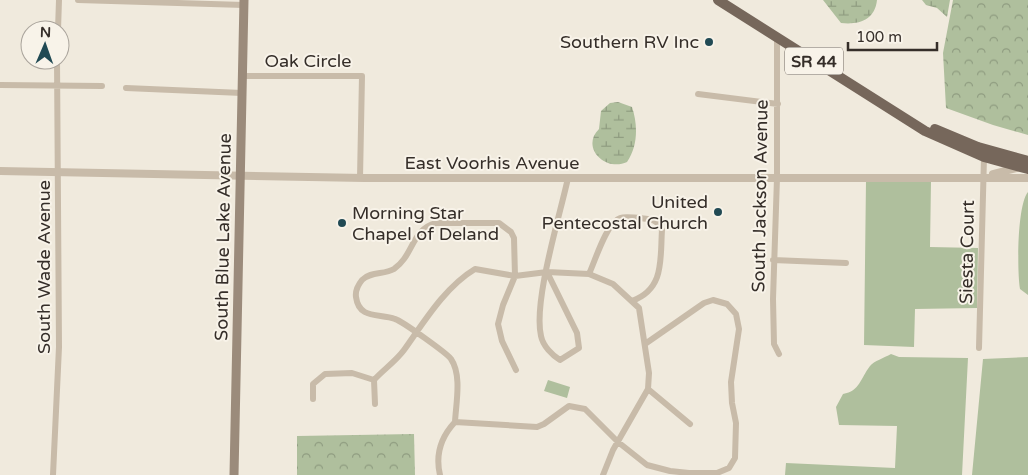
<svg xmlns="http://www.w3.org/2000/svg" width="1028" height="475" viewBox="0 0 1028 475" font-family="'Varela Round',sans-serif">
<defs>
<pattern id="forest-crowns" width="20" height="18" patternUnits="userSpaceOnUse" patternTransform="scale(1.25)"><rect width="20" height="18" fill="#afbf9d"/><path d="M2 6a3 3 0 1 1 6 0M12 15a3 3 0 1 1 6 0" fill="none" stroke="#8f9c80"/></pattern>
<pattern id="wetland-marsh" width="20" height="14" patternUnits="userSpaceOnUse" patternTransform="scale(1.25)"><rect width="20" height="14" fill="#afbf9d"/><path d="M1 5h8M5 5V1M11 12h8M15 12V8" fill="none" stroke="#8f9c80"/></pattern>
</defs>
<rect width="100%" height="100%" fill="#f0eadd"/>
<!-- green -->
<path fill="#afbf9d" d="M866,181H931L930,247L978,248L977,308L915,309L914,347L864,345Z
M1028,192V295L1020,289C1017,271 1017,205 1028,192Z
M891,354L899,357L968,358L962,475H785L786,463L895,468L897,426L839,425L836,407L843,394C860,391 860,379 870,366C874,361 884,358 891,354Z
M1028,357V475H972L983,359Z
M548,380L570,387L567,398L544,391Z"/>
<!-- forest -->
<path fill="url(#forest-crowns)" d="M953,0H1028V135L993,125L946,108L943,53Z
M414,434L415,475H297V436Z"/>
<!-- wetland -->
<path fill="url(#wetland-marsh)" d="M823,0H877C875,20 859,25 841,23Z
M922,0H950L947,17L937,8L926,5Z
M618,102L632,107C638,125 638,146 627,162C606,172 580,148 599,129L601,111L610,103Z"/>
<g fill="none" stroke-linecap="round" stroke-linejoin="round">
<!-- minor -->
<path stroke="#c8bba9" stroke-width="6" d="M78,0L244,5
M58,30L59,0
M777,38V178L773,299L774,344L779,354
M243,76H362L360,178
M0,85L102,86
M126,88L242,93
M698,94L778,104
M773,260L846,263
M547,272L577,333L579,348L560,360C552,355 543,346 541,336C533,302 560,215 568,178
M589,274C595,261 607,222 620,218C626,216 634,218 640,218C651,219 657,219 662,230C660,259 665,289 632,301
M979,348L984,157
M516,370L502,341L498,324L503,305L515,276L514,238L511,232L499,223H436C411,230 414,255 394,269C384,275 371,271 362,280C358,285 355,290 356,297C359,320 380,313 395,319C402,321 448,354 451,359C462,375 456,403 455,422L537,427L544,424L569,406L585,409L618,442L647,465L670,471L689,473H717L729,468L735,458L736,423L732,403L731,382L739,329L736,314L727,304L713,300L704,303L645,344
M648,389L690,424
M313,399V384L325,374L352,373L374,380
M375,404L374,380C383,370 396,361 404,350C424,322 445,287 475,269L515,276L547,272L589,274L613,284L639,308L649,373L648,389L613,450L603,475
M53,475L59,347L57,60
M440,475C435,454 441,437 455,422"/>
<!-- tertiary -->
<path stroke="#c8bba9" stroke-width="8" d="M0,171L364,178H1028
M993,174L1020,167"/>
<!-- secondary -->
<path stroke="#9b8b7b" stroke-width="9" d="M234,475L244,0"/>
<!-- primary -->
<path stroke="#76675b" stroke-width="10" d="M718,0L925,131L984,157L1028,169
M935,129L978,147L1028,161"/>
</g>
<!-- markers -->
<g fill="#214a54" stroke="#f8f3e9" stroke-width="2">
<circle cx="709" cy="42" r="5"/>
<circle cx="718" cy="212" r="5"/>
<circle cx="342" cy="223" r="5"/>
</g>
<g text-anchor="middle" stroke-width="4" stroke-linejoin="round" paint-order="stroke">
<!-- shield labels -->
<rect fill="#f8f3e9" stroke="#706963" stroke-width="1" x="785" y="47.5" width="58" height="27" rx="4"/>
<g font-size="16" font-weight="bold" fill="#352e29">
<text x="814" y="67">SR 44</text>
</g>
<!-- poi labels -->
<g font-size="18" fill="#352e29" stroke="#f8f3e9" text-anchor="end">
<text x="699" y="48">Southern RV Inc</text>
<text x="708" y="208">United<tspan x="708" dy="21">Pentecostal Church</tspan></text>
<text x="352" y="219" text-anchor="start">Morning Star<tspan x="352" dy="21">Chapel of Deland</tspan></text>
</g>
<!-- street labels -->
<g font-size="18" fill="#352e29" stroke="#f8f3e9">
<text x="308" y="67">Oak Circle</text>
<text x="492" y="169">East Voorhis Avenue</text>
<text transform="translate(760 196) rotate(-89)" y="6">South Jackson Avenue</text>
<text transform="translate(223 237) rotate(-89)" y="6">South Blue Lake Avenue</text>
<text transform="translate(967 252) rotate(-89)" y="6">Siesta Court</text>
<text transform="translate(44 267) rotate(-90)" y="6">South Wade Avenue</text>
</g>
</g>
<!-- north arrow -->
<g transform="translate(45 45) rotate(2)"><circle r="24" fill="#f8f3e9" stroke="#aaa49c"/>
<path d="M0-4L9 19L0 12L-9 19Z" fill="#214a54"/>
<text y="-8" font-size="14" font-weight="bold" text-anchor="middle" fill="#352e29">N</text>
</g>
<!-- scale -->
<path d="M848 42v8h89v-8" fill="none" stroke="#352e29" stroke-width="2.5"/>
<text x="856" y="42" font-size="15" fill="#352e29" stroke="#f8f3e9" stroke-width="4" paint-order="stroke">100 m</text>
</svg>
